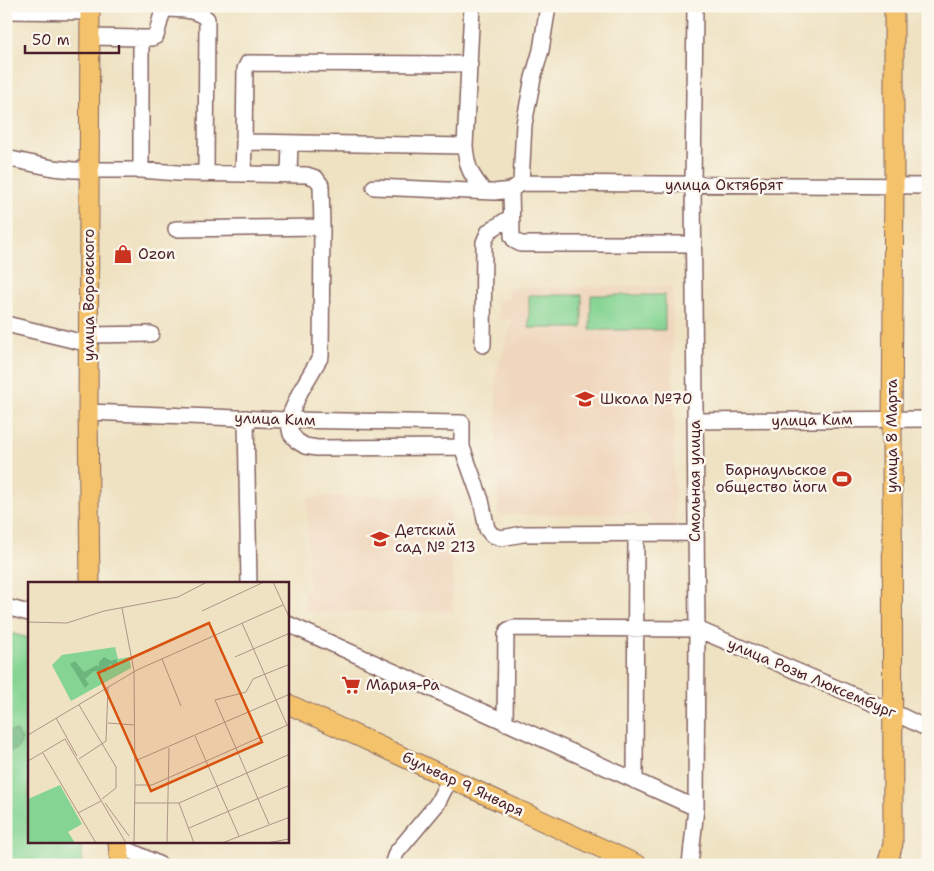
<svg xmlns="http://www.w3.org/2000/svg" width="934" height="871" viewBox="0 0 934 871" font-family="'Shantell Sans',sans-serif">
<rect width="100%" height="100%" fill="#fbf7ec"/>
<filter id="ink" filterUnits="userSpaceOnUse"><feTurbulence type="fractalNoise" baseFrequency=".02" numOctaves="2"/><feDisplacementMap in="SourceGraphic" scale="10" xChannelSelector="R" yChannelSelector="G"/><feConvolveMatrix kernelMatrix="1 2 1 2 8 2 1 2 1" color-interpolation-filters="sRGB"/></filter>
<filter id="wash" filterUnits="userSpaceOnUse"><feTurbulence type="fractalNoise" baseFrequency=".0096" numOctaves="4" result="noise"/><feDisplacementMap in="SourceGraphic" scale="20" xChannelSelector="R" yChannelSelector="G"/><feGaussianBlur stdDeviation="1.12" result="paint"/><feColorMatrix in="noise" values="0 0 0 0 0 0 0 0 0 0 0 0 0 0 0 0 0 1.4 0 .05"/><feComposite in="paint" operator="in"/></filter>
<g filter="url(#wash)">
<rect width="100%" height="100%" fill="#efe2c2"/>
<!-- built -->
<path fill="#efd6bc" d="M672,286L675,528L661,529L644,514L498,515L496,375L513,320L498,319V300H508V288Z
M451,495L453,612H304V590H309L307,497Z"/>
<!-- green -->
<path fill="#85d493" stroke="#687a5f" d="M529,295H582V328H529Z
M591,295H665V330H590Z
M6,632L29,638V842H81L83,865H6Z"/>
<!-- forest -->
<path fill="#6cb67d" stroke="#5b6a54" d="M16,731L22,740L17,749L6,753V732Z"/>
</g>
<g filter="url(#ink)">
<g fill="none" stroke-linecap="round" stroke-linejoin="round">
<!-- minor casing -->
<g stroke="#846360" stroke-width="18">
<path id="minor" d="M163,9C178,10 195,8 207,19L206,173
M6,11L90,12
M90,37L141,38V170
M141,38H152L156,36L164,6
M470,64L248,63L245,69L244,142L465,146C467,168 470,174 484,191
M465,146L472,6
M6,158L53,168L74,170H141L178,173L307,175L316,178L321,185L322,227
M243,174L244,142
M289,174L290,143
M521,183L928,186
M521,183L524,124L533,78L541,50L548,6
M374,187L494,192L511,190L518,185
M511,190L512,236L515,241L521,244H694
M176,229L322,227L321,356L300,392L288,420L291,434L297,441L305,446L317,448L462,447
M6,324L89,344
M89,335L151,334
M483,345L484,242L489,231L511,217
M88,412L288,420L462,423V447L481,500L487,529L492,535L501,538L523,534L695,533
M246,418L249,584
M695,421L928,419
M6,607L29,613
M288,624L696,808
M505,723L506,635L508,630L514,628L697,629L893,712L928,729
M635,781L636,534
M118,845L160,865
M392,865L396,853L437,804L450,778
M690,865L696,808L697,629L693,185L695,6"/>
</g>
<!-- major casing -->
<g stroke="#846360" stroke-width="21">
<path id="major" d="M90,584L88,412L90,6
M288,704L638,865
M118,842L120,865
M887,865L893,844L892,419L894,185V6"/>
</g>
<!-- minor -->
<use href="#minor" stroke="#fff" stroke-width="15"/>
<!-- major -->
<use href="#major" stroke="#f3c26a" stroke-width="19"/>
</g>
</g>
<!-- icons -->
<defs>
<g id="shop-bare" transform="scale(1.5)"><path d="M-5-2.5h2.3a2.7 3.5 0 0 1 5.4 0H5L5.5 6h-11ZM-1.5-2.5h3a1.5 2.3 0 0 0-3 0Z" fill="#c8321e" stroke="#fbf7ec" stroke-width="2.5" paint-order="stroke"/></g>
<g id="school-bare" transform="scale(1.5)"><path d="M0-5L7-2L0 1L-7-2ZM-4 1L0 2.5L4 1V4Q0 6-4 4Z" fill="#c8321e" stroke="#fbf7ec" stroke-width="2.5" paint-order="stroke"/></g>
<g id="stadium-bare" transform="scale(1.5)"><path d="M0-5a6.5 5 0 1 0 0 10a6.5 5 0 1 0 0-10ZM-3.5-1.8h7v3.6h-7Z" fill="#c8321e" stroke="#fbf7ec" stroke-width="2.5" paint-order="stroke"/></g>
<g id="supermarket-bare" transform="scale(1.5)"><path d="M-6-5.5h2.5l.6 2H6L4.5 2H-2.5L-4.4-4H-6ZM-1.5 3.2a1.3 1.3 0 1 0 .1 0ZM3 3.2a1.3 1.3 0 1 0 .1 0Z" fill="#c8321e" stroke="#fbf7ec" stroke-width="2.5" paint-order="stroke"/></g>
</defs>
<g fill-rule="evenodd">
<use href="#shop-bare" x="123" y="254"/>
<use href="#school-bare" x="585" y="399"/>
<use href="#stadium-bare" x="842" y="479"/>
<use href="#school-bare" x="380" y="539"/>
<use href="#supermarket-bare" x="351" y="685"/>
</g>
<g text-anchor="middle" stroke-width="5" stroke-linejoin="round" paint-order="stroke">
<!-- street labels -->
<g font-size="15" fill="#4a1f2b" stroke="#fbf7ec">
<text x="724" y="190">улица Октябрят</text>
<text transform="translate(89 295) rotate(-90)" y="5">улица Воровского</text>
<text transform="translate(275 419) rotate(2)" y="5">улица Ким</text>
<text transform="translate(812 420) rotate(-1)" y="5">улица Ким</text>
<text transform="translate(892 436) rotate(-90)" y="5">улица 8 Марта</text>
<text transform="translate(695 481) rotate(-90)" y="5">Смольная улица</text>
<text transform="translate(812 678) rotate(23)" y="5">улица Розы Люксембург</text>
<text transform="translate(463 784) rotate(25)" y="5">бульвар 9 Января</text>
</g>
<!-- poi labels -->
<g font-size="15" fill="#4a1f2b" stroke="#fbf7ec" text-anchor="start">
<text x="138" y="259">Ozon</text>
<text x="600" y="404">Школа №70</text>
<text x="827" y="475" text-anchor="end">Барнаульское<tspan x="827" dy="17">общество йоги</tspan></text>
<text x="395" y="535">Детский<tspan x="395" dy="17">сад № 213</tspan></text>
<text x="366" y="690">Мария-Ра</text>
</g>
</g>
<!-- overview -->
<g transform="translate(28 582)">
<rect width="261" height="261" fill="#efe2c2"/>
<path d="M87,65L90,77L101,75L103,86L43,119L24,83L34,73ZM32,203L54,242L40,250L47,261H0V217Z" fill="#85d493"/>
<path d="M76,75L83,79L89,77V85L82,82L78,90L66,89L57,97L61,102L57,106L42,82L47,79L56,90L69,83L71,85V80Z" fill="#6cb67d"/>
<path fill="none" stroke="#ad9486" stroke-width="1" d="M245,0L262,37M94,26L106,89M174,29L236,0M0,40L39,41L76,29L150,15L179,0M214,41L259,143M207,75L262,51M134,77L153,124M106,89L107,203H124L262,142M51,123L88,185V206L74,217M28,136L49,174M80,141L106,143M0,153L109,88L255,23M167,154L211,254M15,171L68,261M51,177L78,159L80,105M0,179L37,157L98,261M107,179L262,112M77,221L101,254M106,221H151L262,172M151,221L166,261M50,231L73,219M241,242L187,118L218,110L225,97L262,82M161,246L262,203M106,261L107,203M139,261L141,166M194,261L262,235M238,261L261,257"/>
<path fill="#d8530f" fill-opacity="0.15" stroke="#d8530f" stroke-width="2.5" d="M181,41L234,160L123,209L70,91Z"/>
<rect width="261" height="261" fill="none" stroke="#4a1f2b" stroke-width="2.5"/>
</g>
<!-- margin -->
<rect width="934" height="871" fill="none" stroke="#fbf7ec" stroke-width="25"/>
<!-- scale -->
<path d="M25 45v8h94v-8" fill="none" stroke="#4a1f2b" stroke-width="2.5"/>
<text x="32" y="45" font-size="15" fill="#4a1f2b" stroke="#fbf7ec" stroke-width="4" paint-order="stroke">50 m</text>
</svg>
